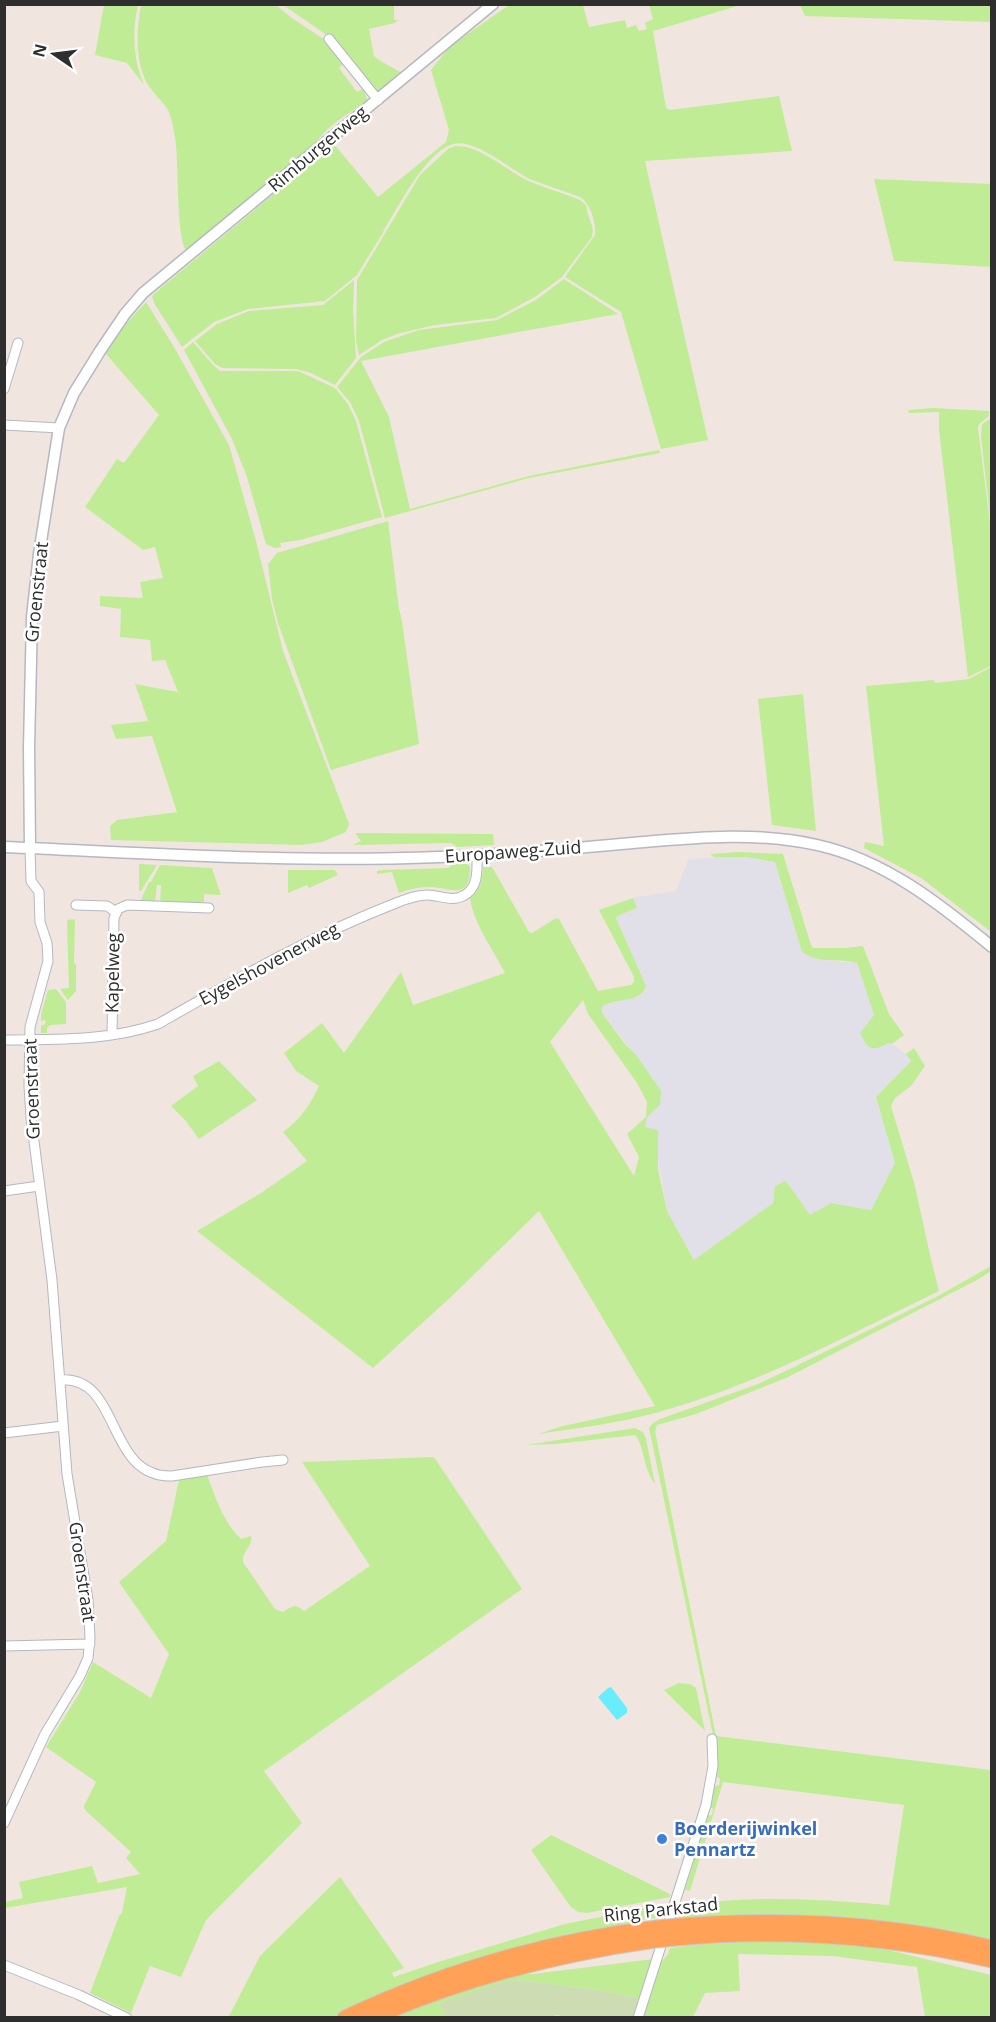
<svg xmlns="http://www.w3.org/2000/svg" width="996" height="2022" viewBox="0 0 996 2022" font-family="'Open Sans',sans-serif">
<rect width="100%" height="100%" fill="#f0e6df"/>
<!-- industrial -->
<path fill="#e1e0e8" d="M714,857H746L775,862L802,952L807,956L832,961L857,963L869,995L875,1015L872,1019L880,1048L889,1043L892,1044L906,1054L911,1061L876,1097L895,1163L871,1210L831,1203L810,1215L775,1186L773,1203L695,1261L667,1211L657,1152L645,1127L646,1117L660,1105L652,1077L602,1013V1007L607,1002L638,997L645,992L646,986L616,918L617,916L637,908L633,898L636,897L676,891L688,860Z"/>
<!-- green -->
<path fill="#c1ec96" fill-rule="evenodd" d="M104,5H138C132,31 133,59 144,85L127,63L95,55Z
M141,5H276L292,18L325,40L345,62L339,68L357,92L364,88L367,100C348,115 333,121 317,141L318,143L186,250C176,236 179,160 175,137C173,128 172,118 168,110C161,99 149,90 144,77C135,54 137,28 141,5Z
M283,5H394V20H398L395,23L369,29L374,56C383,64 392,66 401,73L377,92L334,40Z
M509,5H583L589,27L625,20L627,28L636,25L639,31L647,29L645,23L653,19L649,5H741L653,31L666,108L670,110L779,96L792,151L645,161L708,440L661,449L621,312L565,277L595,235C596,223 591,204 580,197C564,191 548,186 532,180C512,171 475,138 453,144C426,152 398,207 384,230L380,226L384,231L357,275L325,301L248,309L214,322L182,347L154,303L152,296L156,292L334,144L378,197L446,142L449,130L431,70L449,47Z
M800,5H991V22L805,16Z
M455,146C482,145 507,172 531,182C547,189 564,193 580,200L586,205L588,214L593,229L592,237L562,277L535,297L496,318L435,325L397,334L382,340L359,355L356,341L357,280L420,175L448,149Z
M874,179L991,184V267L894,261Z
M564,279L618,314L361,361L389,417L410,509L529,476L659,450L660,453L529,478L385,518L359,421L350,402L337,387L361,357L384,342L419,330L497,320L536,300Z
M354,280L353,310L356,358L335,385L311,373L296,369L222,368L215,364L195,341L217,324L249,311L323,305Z
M146,302L174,347L229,445L256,541L283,651L349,824L346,832L322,842L302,845L111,840L110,826L117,820L177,812L152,736L116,739L111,725L148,721L135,684L178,692L165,660L152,661L150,640L120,637L121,609L100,606V596L143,598L140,582L163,578L155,547L143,550L85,507L117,459L124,463L159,415L106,354L126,324Z
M193,342L213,365L220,371H298L335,388L348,404L356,421L382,517L300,540L280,543L281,547L275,548L266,544L247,477L232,439L184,350Z
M933,408L989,411V416L979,424L978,428L992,539L991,666L968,677L939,430V412L909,413L908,410Z
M990,419L992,433L991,525L981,437L982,424Z
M388,521L399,609L402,621L419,744L331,770L278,623L272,599L268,564L277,553Z
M991,667V932L921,878L864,848L865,842L884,846L866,686L934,680L935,683L969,679Z
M803,694L816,831L772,825L758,699Z
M355,833L493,834L494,845L457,847L451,843L353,845L361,841Z
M739,852L783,854L811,945L813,948H847L863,946L889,1014L904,1035L892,1044L889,1043C872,1052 868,1050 860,1033L874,1015L857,963C840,958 817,964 802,952L775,862L746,857H714L710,854Z
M466,863L470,867C470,902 451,887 428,887C418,887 408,890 399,893L392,872L377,874V871L383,870L448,868L453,864Z
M139,864L157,865L141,891H139Z
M160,865L212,868L221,895L204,894V904L160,902L161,885H157L155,902H140L149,882H151Z
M483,867H492L529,932L532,933L556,918L559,919L598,991L631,985L634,982V977L599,910L633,898L637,908L617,916L616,918L646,986C642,1004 614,997 602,1007V1013L625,1044L637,1056L661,1091L660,1105L647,1117L645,1127L658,1130V1169L667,1211L694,1260L773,1203L775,1186L786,1181L810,1215L831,1203L871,1210L895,1163L876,1097L911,1061L906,1054L914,1048L925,1066L911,1086L895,1098L891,1106L915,1186L930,1255L939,1291C848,1335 757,1385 659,1412C620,1423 578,1428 538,1434L563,1426L655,1406L539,1211L452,1296L373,1368L197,1231L261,1193L307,1161L283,1132C300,1120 310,1105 319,1086L296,1071L284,1053L322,1023L344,1053L401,972L413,1005L505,973C493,949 474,925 470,898C481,890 482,881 483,867ZM583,1000L588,1014L637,1083L647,1102L646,1117L627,1134L639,1157L634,1176L550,1042Z
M288,870H335L338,875L309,888L307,885L288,893Z
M75,919L74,963L76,964V991L68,1000L60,989L69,988L67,920Z
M56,989L66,1002V1024L50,1025L47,1028V1033H41V1025H44L46,1023L45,1020L41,1021V1014L48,990Z
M219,1061L257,1100L199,1139L185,1120L171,1106L198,1086L193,1076Z
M991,1266V1271L977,1280L786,1378L696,1414L657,1425L655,1431L716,1736L991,1770V1941L776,1915L682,1918L685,1905C753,1895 821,1899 889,1905L904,1805L723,1782L690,1891L685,1890L694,1861L692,1860L694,1851H701L703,1845L698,1841L705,1816L712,1815L713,1809L708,1805L712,1787L719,1785L720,1779L714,1775L713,1735L649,1428L653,1423L660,1419L758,1384L792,1368L938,1296Z
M635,1428L643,1432L646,1439L655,1484C643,1469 644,1444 635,1435L556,1444L526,1445Z
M434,1457L522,1589L264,1771L302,1823L206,1920L181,1977L150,1966L131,2013L90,1993L119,1916L122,1913L127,1887L5,1908V1902L23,1898L19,1882L92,1866L98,1883L140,1874L126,1858L131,1852L85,1810L84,1806L96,1782L46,1747L80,1692L93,1662L151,1698L169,1654L119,1582L166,1541L179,1480L207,1475C216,1498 223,1522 241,1539L251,1536C253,1547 242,1551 243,1562L275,1609L283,1612C292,1606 296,1603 304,1611L370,1566L302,1462Z
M679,1683L690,1684L696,1688L705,1731L664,1690Z
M551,1835L670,1894V1897L587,1913L578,1912L570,1906L531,1850Z
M340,1877L404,1968L392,1973L394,1977L435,1963L565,1924L665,1904L670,1907L665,1916L564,1936L532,1945L399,1988L334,2017L228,2018L260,1956Z
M775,1940L868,1945L991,1975V2017H925L917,1967L832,1956L738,1954L740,1991L705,1993L693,2017L640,2018L658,1966L668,1954L670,1948L727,1941Z
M654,1959L636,2017H632L638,1998L598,1990L515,1980L439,2004L447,2017L393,2018L427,2004L517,1975L532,1974Z"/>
<!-- cemetery -->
<path fill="#cedcb4" d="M515,1980L598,1990L638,1998L632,2018H568L557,2015L547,2018L447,2017L439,2004L491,1986Z"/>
<!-- water -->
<path fill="#68edfc" d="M611,1687L627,1708V1713L617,1720L598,1697L608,1688Z"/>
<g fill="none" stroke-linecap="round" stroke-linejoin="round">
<!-- minor casing -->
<g stroke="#b3b8c2" stroke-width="11">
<path id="minor" d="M329,39L378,100
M4,389L18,343
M4,425L59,428
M76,905L107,906L116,912
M112,1035L114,918L118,909L127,905L209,908
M4,1040C56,1039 109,1041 158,1024C237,979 311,936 396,903C406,899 416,895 427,895C439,895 452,902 463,896C479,888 477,870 477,855
M4,1191L39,1186
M60,1380C122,1375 105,1478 172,1476L262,1462L283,1460
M4,1433L63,1426
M4,1646L90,1644
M4,1823L45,1734L80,1676L88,1658L90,1638L88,1600L67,1474L52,1280L31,1118L29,1086L30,1027L48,961L47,943L40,922L39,892L31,881L30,848
M4,1965L79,1995L127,2018
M638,2018L706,1805L713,1766L712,1739"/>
</g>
<!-- tertiary casing -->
<g stroke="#b3b8c2" stroke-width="13">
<path id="tertiary" d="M4,847C149,853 294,863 439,857C508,855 576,848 644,842C701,837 760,832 817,845C885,860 940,904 992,947
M30,848L29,747L32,617L39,554L59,428L74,393L100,351L125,314L143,293L493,4"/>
</g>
<!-- trunk casing -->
<g stroke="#c9c9c9" stroke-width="17">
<path id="trunk" d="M679,1926C784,1918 889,1923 992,1948
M676,1938C782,1928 888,1936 992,1960
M345,2018C444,1971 549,1941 657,1928
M372,2018C463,1978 557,1954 655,1940"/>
</g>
<!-- minor -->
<use href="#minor" stroke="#fff" stroke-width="9"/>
<!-- tertiary -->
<use href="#tertiary" stroke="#fff" stroke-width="10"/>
<!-- trunk -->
<use href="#trunk" stroke="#ffa258" stroke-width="15"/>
<!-- trunk-bridge casing -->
<g stroke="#c9c9c9" stroke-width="17" stroke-linecap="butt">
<path id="trunk-bridge" d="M657,1928L679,1926
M655,1940L676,1938"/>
</g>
<!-- trunk-bridge -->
<use href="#trunk-bridge" stroke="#ffa258" stroke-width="15"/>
</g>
<!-- markers -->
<circle fill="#3f7fe0" stroke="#fff" stroke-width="2" cx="662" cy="1839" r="6"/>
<g text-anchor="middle" stroke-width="5" stroke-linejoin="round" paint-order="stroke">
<!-- street labels -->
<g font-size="18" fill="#2e2e2e" stroke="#fff">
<text transform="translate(318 149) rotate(-40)" y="6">Rimburgerweg</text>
<text transform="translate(37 592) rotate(-84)" y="6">Groenstraat</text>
<text transform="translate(513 852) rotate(-4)" y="6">Europaweg-Zuid</text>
<text transform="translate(269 964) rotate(-28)" y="6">Eygelshovenerweg</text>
<text transform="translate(113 973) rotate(-89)" y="6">Kapelweg</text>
<text transform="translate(32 1089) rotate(-92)" y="6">Groenstraat</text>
<text transform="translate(82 1572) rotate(82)" y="6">Groenstraat</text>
<text transform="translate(661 1910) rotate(-6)" y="6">Ring Parkstad</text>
</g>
<!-- shop labels -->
<g font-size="18" font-weight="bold" fill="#366cbe" stroke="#fff" text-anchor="start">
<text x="674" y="1835">Boerderijwinkel<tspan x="674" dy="21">Pennartz</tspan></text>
</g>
</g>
<!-- border -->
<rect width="996" height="2022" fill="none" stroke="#2e2e2e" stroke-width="12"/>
<!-- north arrow -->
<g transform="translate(54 54) rotate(284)" stroke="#ffffff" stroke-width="4.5" paint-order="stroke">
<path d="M0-4.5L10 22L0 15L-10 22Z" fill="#2e2e2e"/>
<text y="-9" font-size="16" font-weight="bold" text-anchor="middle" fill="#2e2e2e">N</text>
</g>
</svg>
